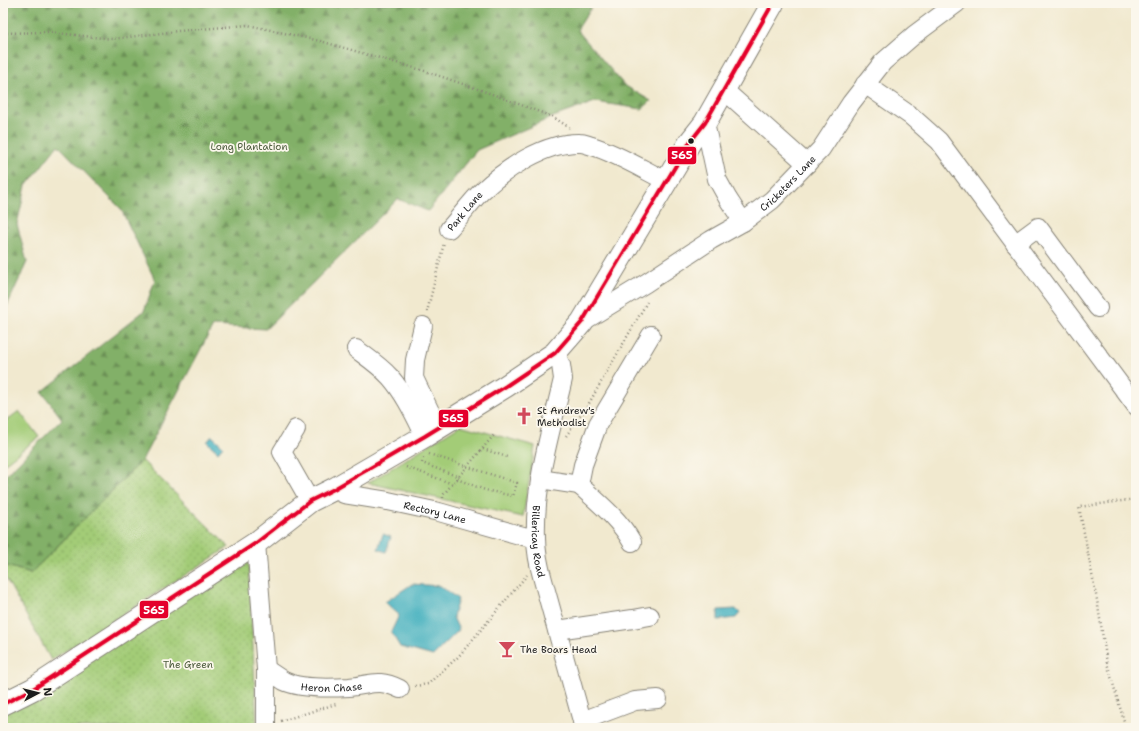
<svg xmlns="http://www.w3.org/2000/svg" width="1139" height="731" viewBox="0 0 1139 731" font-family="'Shantell Sans',sans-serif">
<defs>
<pattern id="grass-dots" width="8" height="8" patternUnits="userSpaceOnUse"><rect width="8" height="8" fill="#a3cc77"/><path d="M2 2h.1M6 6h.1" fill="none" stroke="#8caf66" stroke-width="1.8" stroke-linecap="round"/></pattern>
<pattern id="forest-firs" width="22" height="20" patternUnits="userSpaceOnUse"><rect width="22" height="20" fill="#82b068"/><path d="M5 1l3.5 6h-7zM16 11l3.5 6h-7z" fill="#6a8e55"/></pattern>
</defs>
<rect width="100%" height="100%" fill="#fbf7ec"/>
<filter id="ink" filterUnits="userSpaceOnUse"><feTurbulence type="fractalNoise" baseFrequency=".025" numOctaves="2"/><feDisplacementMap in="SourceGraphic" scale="8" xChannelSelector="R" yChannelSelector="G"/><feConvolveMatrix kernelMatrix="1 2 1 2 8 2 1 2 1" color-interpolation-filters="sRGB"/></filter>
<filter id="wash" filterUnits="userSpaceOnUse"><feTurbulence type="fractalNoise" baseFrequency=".012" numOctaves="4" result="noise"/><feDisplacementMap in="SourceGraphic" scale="16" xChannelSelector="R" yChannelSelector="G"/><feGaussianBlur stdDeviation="0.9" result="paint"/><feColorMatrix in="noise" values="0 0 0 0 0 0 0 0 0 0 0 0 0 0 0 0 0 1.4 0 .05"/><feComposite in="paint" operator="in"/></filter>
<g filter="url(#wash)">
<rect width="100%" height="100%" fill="#f1e9cf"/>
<!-- grass -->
<path fill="url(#grass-dots)" stroke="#60744a" d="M142,460L229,547L51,660L3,573V565L31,573Z
M248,547L257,728H3V704Z"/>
<!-- forest -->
<path fill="url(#forest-firs)" stroke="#4f6642" d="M3,3H594L577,30L624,85L651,101L642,109L595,102L553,117L477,150L428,211L398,199L266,329L213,326L142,460L31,573L3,565V478L62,419L42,392L144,311L155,280L121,209L58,145L26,186L17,224L27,262L3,315Z"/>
<!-- garden -->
<path fill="#a3cc77" stroke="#60744a" d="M19,411L39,437L3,465V423Z
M460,425L535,446L523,517L368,483Z"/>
<!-- water -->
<path fill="#41afbe" stroke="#2e666d" d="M212,436L223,446L218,452L207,442Z
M383,534L391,537L386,552L378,549Z
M412,584L440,586L458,599L453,617L459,630L433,656L400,647L391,632L399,615L385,602Z
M736,609L740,613L736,618L718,620V610Z"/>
</g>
<g filter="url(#ink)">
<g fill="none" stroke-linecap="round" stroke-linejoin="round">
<!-- minor casing -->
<g stroke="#868276" stroke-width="20">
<g id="minor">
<path d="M865,84L911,116L939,141L1136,406"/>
<path d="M724,90L807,164"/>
<path d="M705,123L717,179L728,199L743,222"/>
<path id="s1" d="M449,229C460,217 470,203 481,192C505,169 545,142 580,143C584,143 588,145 592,146C618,154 642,169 666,181"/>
<path d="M1015,244L1038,227L1098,308"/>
<path id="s2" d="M582,322L646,283L711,240L743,222L772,200L821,149L851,103L883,62L914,35L957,3"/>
<path d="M423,326L415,360L414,378L438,428"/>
<path d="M356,349C368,358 380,366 390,377C405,394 415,416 425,436"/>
<path id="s3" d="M555,353L561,365L563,379C551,431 534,484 536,538C536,552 539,566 543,580L584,728"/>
<path d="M296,429L282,452L310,501"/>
<path d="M540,479L579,485"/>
<path id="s4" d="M334,489L344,494L388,501L439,512L523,536L536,538"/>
<path d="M632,542C619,519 599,503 579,485L583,465L598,424L651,335"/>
<path d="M256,543L266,669V728"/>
<path d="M557,630L633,619L650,616"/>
<path id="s5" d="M266,669C272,673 278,677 284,681C300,689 331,688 349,687C372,685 377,678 400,689"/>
<path d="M582,721L635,701L658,699"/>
</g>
</g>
<!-- major casing -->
<g stroke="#868276" stroke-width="24">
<path id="major" d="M3,704L33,689L256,543L310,501L334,489L425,436L506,386L555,353L582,322L690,142L705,123L773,3"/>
</g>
<!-- path -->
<path stroke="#868276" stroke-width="2.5" stroke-dasharray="1 3" stroke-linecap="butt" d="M3,33L47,32L112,39L178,31L248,25L320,41L425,71L492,94L553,117L570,128
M427,312L444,243
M566,436L588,405L647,302
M483,449L507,457
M429,454L517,483L513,496L485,490L457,479
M423,458L422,463L459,477
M406,467L453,484
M443,498V495L494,435
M415,686L428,684L458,657L527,575
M281,721L336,704
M1126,728L1107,663L1097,600L1079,507L1136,499"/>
<!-- minor -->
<use href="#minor" stroke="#fff" stroke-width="18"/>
<!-- major -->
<use href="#major" stroke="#fff" stroke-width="22"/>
<!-- bus-1 casing -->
<g stroke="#fbf7ec" stroke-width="7">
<path id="bus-1" d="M3,704L33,689L256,543L310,501L334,489L425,436L506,386L555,353L582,322L690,142L705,123L773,3"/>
</g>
<!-- bus-1 -->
<use href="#bus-1" stroke="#e4002b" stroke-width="4"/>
</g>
</g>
<!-- icons -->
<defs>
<g id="church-bare" transform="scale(1.38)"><path d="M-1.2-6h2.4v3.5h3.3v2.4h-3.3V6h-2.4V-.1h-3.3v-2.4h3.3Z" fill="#d1495b" stroke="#fbf7ec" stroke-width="2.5" paint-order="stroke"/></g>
<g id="bar-bare" transform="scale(1.38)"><path d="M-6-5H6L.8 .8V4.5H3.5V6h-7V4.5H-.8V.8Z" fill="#d1495b" stroke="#fbf7ec" stroke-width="2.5" paint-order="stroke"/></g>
</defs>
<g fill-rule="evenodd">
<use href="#church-bare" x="524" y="416"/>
<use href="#bar-bare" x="507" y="649"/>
</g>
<!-- markers -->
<circle fill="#1c1c1c" stroke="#fbf7ec" stroke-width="1.5" cx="691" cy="141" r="3.5"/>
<g text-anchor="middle" stroke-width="3.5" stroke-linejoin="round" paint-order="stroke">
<!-- park labels -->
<g font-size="10" fill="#4b5a3c" stroke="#fbf7ec">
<text x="249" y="150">Long Plantation</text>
<text x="188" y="668">The Green</text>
</g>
<!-- street labels -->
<g font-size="10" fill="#1c1c1c" stroke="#fbf7ec">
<text dy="4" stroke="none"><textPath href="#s2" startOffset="249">Cricketers Lane</textPath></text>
<text dy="4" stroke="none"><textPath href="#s1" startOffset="24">Park Lane</textPath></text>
<text dy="4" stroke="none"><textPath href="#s4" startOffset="104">Rectory Lane</textPath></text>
<text dy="4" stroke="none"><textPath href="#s3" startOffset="193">Billericay Road</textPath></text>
<text dy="4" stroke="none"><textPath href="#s5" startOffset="70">Heron Chase</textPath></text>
</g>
<!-- poi labels -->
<g font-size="10" fill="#1c1c1c" stroke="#fbf7ec" text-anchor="start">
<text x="537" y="414">St Andrew's<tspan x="537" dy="12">Methodist</tspan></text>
<text x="520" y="653">The Boars Head</text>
</g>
</g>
<g stroke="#fbf7ec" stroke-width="1.5">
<rect x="667" y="146" width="30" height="19" rx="4" fill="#e4002b"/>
<rect x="438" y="409" width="31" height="19" rx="4" fill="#e4002b"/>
<rect x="139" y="600" width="30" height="19" rx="4" fill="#e4002b"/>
</g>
<g font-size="11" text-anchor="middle" font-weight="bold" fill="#fff">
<text x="682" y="159">565</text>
<text x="453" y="422">565</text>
<text x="154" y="614">565</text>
</g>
<!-- margin -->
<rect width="1139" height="731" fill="none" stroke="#fbf7ec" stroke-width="16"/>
<!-- north arrow -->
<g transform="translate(38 693) rotate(83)" stroke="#fbf7ec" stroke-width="3" paint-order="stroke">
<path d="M0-3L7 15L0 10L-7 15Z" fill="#1c1c1c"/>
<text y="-6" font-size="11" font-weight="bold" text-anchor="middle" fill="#1c1c1c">N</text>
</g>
</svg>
